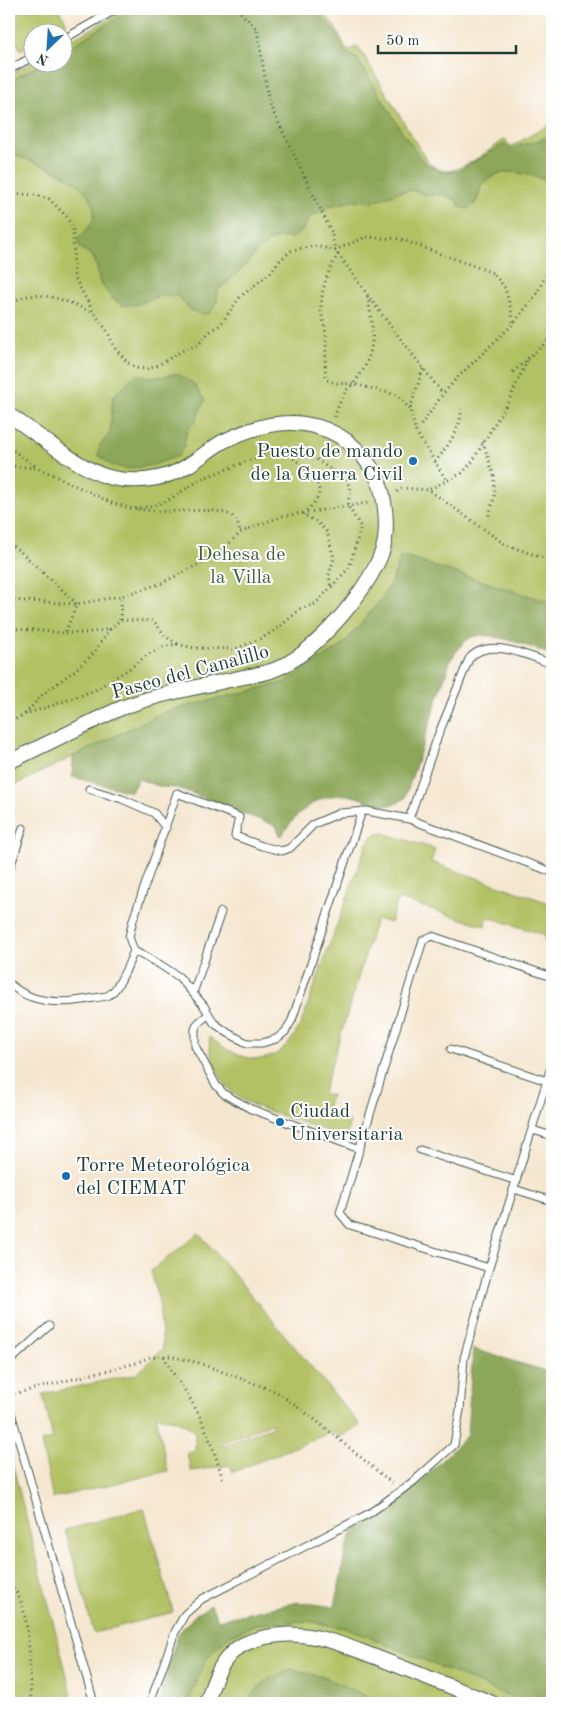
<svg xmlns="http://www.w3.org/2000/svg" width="561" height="1712" viewBox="0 0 561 1712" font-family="'Old Standard TT',serif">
<rect width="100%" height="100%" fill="#fff"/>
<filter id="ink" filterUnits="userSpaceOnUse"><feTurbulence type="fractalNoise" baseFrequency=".02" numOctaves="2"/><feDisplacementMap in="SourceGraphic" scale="10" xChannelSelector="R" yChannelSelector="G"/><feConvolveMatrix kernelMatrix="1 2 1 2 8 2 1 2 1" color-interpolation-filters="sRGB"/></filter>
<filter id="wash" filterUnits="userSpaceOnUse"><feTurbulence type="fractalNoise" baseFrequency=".0096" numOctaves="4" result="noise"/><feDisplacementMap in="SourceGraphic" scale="20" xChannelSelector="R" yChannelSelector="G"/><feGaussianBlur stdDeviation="1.12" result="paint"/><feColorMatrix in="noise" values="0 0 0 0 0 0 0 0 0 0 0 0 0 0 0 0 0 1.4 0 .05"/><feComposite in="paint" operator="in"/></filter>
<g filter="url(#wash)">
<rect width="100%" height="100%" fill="#f5e6cf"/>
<!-- green -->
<path fill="#b2c164" stroke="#687f4c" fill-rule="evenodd" d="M9,9H59L67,23L51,32H32V44L21,50L9,30Z
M127,9H132L63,51L62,45Z
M303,9C331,9 336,30 348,51L358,46L427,161C433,166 439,171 447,171C464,170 491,149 505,139L510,147L552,123V134C538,144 526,142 510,149L504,144L459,171L444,173L425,164L346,53L336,33L321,16Z
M32,62L43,63L9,81V76Z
M9,154C35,161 104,183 93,220C91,227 83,233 78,238C93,255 96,260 100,283L139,304L155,297L177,295L191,311L217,301L218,290L240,271L256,252L271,240L282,237L292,238L303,230L310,217L332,205L358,200L372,202L399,192L412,190L426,195L442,194L456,200L474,205L478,199L481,185C486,181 492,176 497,174C514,168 535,178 552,181V603L401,556L392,581L382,598L342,646L286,682L164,712L9,788Z
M384,833L435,849L431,862L552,904V943L544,940L545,935L488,917L485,926L398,899L390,923L376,919L323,1093L331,1095L326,1113L350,1121L347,1134L344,1136L338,1135C319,1129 301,1122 283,1116C267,1110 251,1106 237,1096C221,1084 209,1058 209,1038H211C247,1067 280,1069 301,1023L367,843C371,836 375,834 384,833Z
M199,1233L360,1425L339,1438L332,1432L233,1472L230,1465L191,1471L187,1453L195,1450V1432C183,1421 171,1419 156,1416L168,1471L53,1498L41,1442L53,1439L43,1394L137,1374L163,1348L159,1302L151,1271ZM271,1423L273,1426L223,1446L221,1443Z
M9,1451L74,1703H9Z
M144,1508L173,1612L94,1633L65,1530Z
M307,1621L350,1629L525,1703H188L206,1659L229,1636L256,1624Z"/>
<!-- forest -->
<path fill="#8da75a" stroke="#567247" d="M132,9H303L321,16L336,33L346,53L358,59L404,135L425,164L444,173L459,171L504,144L510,149C526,142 538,144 552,134V181C535,178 514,168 497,174C492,176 486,181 481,185C478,197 479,202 467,209L460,207L456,200L443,194L426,195L412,190L399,192L372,202L358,200L332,205L310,217L303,230L292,238L282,237L271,240L256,252L240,271L218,290L217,301L210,313C194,317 187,306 177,295L155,297L139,304L123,306L113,299L100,283L97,266L93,256L79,247L78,238C83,233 91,227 93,220C104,183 35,161 9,154V81L43,63L62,62L63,51Z
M176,373L193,383L205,400L195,422L187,430L184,447L178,456L153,465L127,469L111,465L98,455L100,445L110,433L113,396L136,374C150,378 162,378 176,373Z
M401,556L552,603V655C535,649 486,628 470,638C461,644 456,652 450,661L405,798C402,800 398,803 395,804C381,809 360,796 346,795C317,793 294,815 281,837L276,826L179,788L161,787L138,779L131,792L72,777L73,757L164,712L286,682L342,646L382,598L392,581Z
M473,1349L552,1373V1703H525L350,1629L307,1621L256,1624L229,1636L206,1659L188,1703H160L161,1691L178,1634L195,1615L211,1605L218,1620L298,1602L335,1607L346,1548L355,1529L381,1516L414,1488L467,1435Z
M291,1669L324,1677L382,1703H245L265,1681Z"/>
</g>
<g filter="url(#ink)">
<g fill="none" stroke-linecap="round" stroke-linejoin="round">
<!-- lane casing -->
<g stroke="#3f564b" stroke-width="9">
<path id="lane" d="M62,40L117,9
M9,70L32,57
M552,664C529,656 488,636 469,659L439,733L409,819L552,872
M89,789L122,799L154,813L166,828
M362,811L292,1020L285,1032L276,1039L262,1043H247L228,1033L214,1023L204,1006L179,977L159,964L134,951L129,937L133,920L177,793L239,817L235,836L262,846L282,851L290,848L314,824L340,813L367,811L409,819
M9,871L23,828
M9,983C31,1005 65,1004 94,998C98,997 105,997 109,995C120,988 129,962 134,951
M193,993L221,912
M209,1014L198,1023L195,1029V1046L216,1085L224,1094L251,1109L360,1149
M451,1049L547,1081
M533,1130L552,1136
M420,1150L517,1181
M514,1189L552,1201
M489,1268L350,1225L340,1213L423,940L432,936L552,977
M9,1362L49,1326
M9,1406L94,1703
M150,1703L175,1632L185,1614L202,1599L370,1513L414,1481L454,1445L460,1410L464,1358L489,1268L552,1064"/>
</g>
<!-- street casing -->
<g stroke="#3f564b" stroke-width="16">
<path id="street" d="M9,415C37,433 74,465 105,476C131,484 164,481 187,466C199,459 210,449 222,442C248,429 275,420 304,424C338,429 362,448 377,478C386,496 389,533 382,552C367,593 312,657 271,671C261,674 249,676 239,678C200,687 161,693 124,707C111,712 98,719 85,725C60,737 34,750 9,762
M207,1703C213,1681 222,1655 244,1644C258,1637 283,1633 299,1635C329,1637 358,1651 386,1661C421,1675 457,1689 492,1703"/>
</g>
<!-- path -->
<path stroke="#3f564b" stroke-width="3" stroke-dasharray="1 4" stroke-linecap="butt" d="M237,9L257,29L269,103L331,231L335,250L383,316L443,394
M9,195L19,194L36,195L49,199L67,217L73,229L74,277L94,313L108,332L114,347L128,363L137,368L145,369L155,367L185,349L199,344L209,332L220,325L240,297L271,272L279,261L292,250L314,246L335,250L366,237L400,239L493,273L505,288L512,313L513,324
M338,254C328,271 321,289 321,310C322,319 326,328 326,337C327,352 323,365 327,380L335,383L354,384L397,395L410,409
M9,305C34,284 68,302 94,313
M423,369L410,409L416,432L447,481
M513,372L552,337
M9,380V388
M335,417C337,408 341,399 346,391C348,388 352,386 354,383C378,353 374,329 367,294
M421,425L443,394L455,380L513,324L536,295L552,264
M483,442L494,476L495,495L488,518
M9,448L37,467
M285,453C295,458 320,479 319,491C319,500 309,508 303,514L317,522L327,532L334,558L329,575L331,588
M435,462C447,447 462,428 461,409
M9,466L38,468L112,503L133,509L148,507L167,501L201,479L250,460L269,454L293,452L311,456L345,479L350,487L348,506L361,527L349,568L315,604L300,609L277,629L264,637L235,649L194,648L177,644L162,647L147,655L132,667L95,690L54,705L25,714L9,723
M430,489L462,473L472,462L510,398L529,357
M397,492L403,488L429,490L506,545L552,561
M138,509C151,511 165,512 178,511C192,511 219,508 232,516C237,520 239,527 240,533
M9,543L22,553L77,604L65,633L9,628
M9,600L77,604L122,596L162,583L203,562L217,555L240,533L255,526L283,516L368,503
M120,620L122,596
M65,633H86L110,629L120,620L154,621L165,636L177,644
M25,714L43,694L74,671L92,655L110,629
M164,1356C171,1373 183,1386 192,1402C206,1427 216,1454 223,1481
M14,1394L136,1363L150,1357L170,1356L199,1363L277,1392L313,1418L392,1483
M9,1586C11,1588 14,1589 15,1591C31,1609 30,1678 31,1703
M9,1699L12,1703"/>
<!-- lane -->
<use href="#lane" stroke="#fff" stroke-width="7"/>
<!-- street -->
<use href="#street" stroke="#fff" stroke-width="14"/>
</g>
</g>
<!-- markers -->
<g fill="#1f6fb2" stroke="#fff" stroke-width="2">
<circle cx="413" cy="461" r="5"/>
<circle cx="280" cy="1122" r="5"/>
<circle cx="66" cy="1176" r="5"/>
</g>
<g text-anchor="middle" stroke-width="4" stroke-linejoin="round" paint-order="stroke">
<!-- poi labels -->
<g font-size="20" fill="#1f3d34" stroke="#fff" text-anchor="start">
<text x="403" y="457" text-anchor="end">Puesto de mando<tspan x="403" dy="23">de la Guerra Civil</tspan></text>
<text x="290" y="1117">Ciudad<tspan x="290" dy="23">Universitaria</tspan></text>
<text x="76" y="1171">Torre Meteorológica<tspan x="76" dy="23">del CIEMAT</tspan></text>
</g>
<!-- park labels -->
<g font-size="20" fill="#445e40" stroke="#fff">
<text x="241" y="560">Dehesa de<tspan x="241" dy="23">la Villa</tspan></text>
</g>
<!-- street labels -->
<g font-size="20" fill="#1f3d34" stroke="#fff">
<text transform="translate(190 671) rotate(-15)" y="7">Paseo del Canalillo</text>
</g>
</g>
<!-- margin -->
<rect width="561" height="1712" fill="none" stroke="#fff" stroke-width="30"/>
<!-- north arrow -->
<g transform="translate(48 48) rotate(205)"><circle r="24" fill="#ffffff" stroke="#a5b1ae"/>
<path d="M0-4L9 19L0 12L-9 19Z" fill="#1f6fb2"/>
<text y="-8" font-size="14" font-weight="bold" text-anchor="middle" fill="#1f3d34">N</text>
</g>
<!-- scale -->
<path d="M378 45v8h138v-8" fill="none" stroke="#1f3d34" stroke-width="2.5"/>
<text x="386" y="45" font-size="15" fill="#1f3d34" stroke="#ffffff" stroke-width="4" paint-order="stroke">50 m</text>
</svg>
